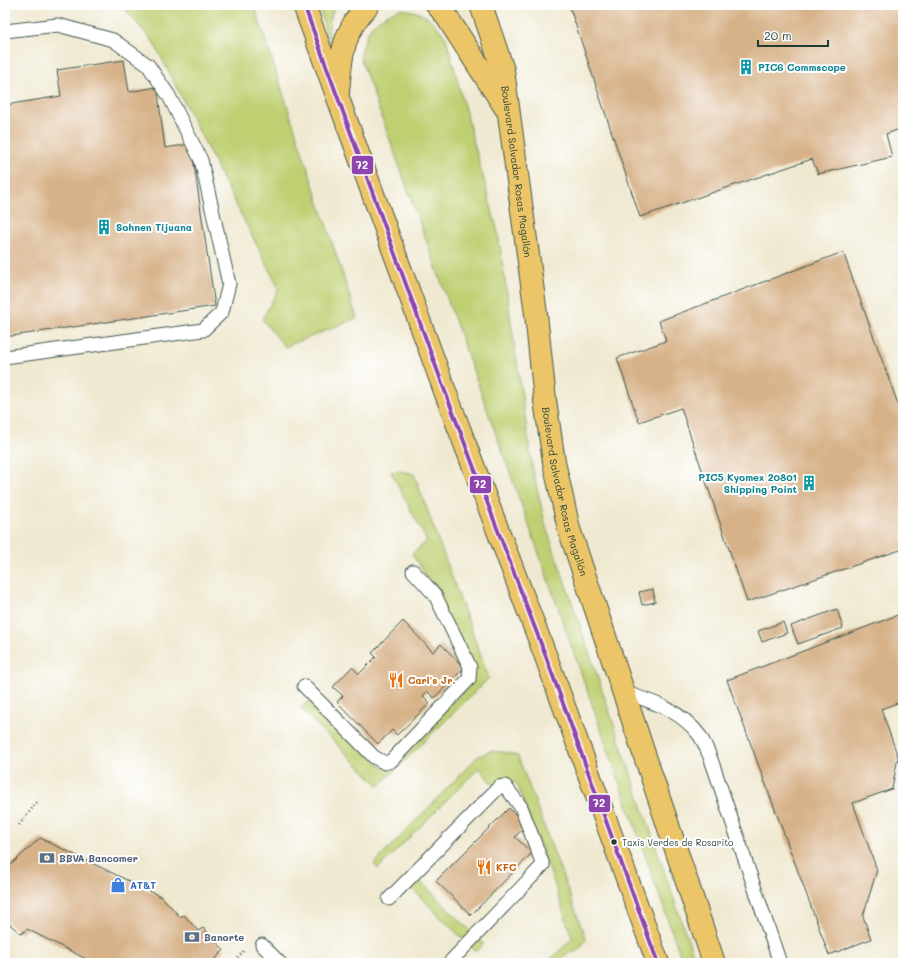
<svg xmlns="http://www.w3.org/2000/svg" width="908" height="968" viewBox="0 0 908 968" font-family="Mali,sans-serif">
<rect width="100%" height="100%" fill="#fff"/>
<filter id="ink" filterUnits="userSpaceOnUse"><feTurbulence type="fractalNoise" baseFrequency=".025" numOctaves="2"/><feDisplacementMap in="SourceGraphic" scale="8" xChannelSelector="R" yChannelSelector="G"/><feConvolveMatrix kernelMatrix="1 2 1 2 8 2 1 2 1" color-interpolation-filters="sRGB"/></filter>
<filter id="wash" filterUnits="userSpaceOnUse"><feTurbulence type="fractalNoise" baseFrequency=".012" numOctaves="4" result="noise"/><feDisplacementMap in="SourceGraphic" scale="16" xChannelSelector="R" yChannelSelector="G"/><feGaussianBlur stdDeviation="0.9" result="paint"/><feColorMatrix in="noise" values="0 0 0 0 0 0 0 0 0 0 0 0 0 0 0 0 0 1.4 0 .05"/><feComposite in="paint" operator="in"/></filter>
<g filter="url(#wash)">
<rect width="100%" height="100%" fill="#f0e9d1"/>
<!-- green -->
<path fill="#bfd073" stroke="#6f8654" d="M114,5H254L357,318L285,347L262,319L279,289L154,43L125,9Z
M319,5H336C327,19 329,35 330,51Z
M400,9C426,12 431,18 446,38L498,233L533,471L546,527L696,963H683L532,534L360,57C368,26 371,21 400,9Z
M401,471L414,474L489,678L379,786L300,708L310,700L382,767L473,683L430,582L412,554L427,541L391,472Z
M490,751L504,752L518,756L586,939C581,947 578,954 568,953L558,963H547L572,938L552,877L516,782L493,785L479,768L378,869L374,864L477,757Z
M411,872L484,944L476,952L403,880Z"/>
<g id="blocks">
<!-- building -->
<path fill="#d7b289" d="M569,5H903V128L886,134L892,157L818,174L812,159L640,217Z
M124,60L129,92L157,87L165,148L191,144L215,306L5,337V105L61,96L57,70Z
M843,252L903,418V549L747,602L681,408L639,422L617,358L666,341L659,321Z
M653,589L655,602L642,605L639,592Z
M837,609L843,628L798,644L791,626Z
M903,613V701L881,709L898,757L892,789L853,803L877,870L863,916L871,939L829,955L727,680Z
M403,621L433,652L441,644L464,668L434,698L427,691L423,696L430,703L397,735L392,730L378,744L337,702L343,696L333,687L352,667L359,674L376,657L372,653Z
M783,622L787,633L762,642L758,631Z
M509,808L526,825L515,837L532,853L471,915L436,881Z
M40,838L162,897L180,917L184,915L198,931L203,928L224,950L211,963H94L27,929L21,934L5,920V870Z"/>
</g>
</g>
<g filter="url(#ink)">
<use href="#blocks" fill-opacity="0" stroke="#3e574c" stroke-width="1"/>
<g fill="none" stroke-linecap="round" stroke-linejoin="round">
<!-- service casing -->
<g stroke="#3e574c" stroke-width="15">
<path id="service" d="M5,31L58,25L113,40L148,65L169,96L201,160L229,284L222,312L203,330L5,357
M304,686L374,757L385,763L391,761L469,679L470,667L435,595L413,571
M623,692C653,702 681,710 700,736C705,744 709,754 712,762L780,963
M389,899L499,787L505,786L521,807L543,865L451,961
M262,945L280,963"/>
</g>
<!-- trunk casing -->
<g stroke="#3e574c" stroke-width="24">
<g id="trunk">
<path d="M304,5L446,394L546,657L658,963"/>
<path d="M437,5L445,14L505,107"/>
<path id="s1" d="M481,5L503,70L536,314L545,400L554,462L569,529L714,963"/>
<path d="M338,92C341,57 342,32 368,5"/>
</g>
</g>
<!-- path -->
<path stroke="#3e574c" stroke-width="2.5" stroke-dasharray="1 3" stroke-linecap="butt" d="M19,825L38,801
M238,958L245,949
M42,962L43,963"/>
<!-- service -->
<use href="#service" stroke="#fff" stroke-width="13"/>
<!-- trunk -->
<use href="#trunk" stroke="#ecc569" stroke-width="22"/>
<!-- bus-1 casing -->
<g stroke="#fff" stroke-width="7">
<path id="bus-1" d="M304,5L446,394L546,657L658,963"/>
</g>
<!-- bus-1 -->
<use href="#bus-1" stroke="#8e44ad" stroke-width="4"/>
</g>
</g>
<!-- icons -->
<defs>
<g id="building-bare" transform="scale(1.2)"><path d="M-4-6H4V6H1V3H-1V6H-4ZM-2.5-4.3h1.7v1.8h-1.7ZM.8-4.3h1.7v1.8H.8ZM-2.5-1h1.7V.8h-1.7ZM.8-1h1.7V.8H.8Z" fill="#0f9aa8" stroke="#fff" stroke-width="2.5" paint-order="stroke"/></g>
<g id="restaurant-bare" transform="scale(1.2)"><path d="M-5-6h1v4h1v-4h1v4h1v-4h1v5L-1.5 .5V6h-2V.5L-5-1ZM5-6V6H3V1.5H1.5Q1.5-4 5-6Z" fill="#e8710a" stroke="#fff" stroke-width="2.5" paint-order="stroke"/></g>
<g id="bank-bare" transform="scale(1.2)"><path d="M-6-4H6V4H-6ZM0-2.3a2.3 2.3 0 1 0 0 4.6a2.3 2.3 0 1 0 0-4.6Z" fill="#5c6f8a" stroke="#fff" stroke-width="2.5" paint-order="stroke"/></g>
<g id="shop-bare" transform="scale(1.2)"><path d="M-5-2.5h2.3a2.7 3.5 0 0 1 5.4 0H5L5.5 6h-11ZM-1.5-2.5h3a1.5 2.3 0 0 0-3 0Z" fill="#3f7fe0" stroke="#fff" stroke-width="2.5" paint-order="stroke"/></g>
</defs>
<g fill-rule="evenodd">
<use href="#building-bare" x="746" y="67"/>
<use href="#building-bare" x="104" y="227"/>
<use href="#building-bare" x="809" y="483"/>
<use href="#restaurant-bare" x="396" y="680"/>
<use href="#bank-bare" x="47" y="858"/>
<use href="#restaurant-bare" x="484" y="867"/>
<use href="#shop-bare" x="118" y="885"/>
<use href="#bank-bare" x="192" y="937"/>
</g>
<!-- markers -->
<circle fill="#1f3d34" stroke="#fff" stroke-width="1.5" cx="614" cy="842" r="3.5"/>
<g text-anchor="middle" stroke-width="4" stroke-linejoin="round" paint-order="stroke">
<!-- bus labels -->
<g font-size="9" fill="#1f3d34" stroke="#fff" text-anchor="start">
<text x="622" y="846">Taxis Verdes de Rosarito</text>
</g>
<!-- culture labels -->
<g font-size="10" font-weight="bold" fill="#0d838f" stroke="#fff" text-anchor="start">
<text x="758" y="71">PIC6 Commscope</text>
<text x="116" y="231">Sohnen Tijuana</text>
<text x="797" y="481" text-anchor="end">PIC5 Kyomex 20801<tspan x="797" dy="12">Shipping Point</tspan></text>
</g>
<!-- street labels -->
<g font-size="10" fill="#1f3d34" stroke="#fff">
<text dy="4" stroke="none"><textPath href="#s1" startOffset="171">Boulevard Salvador Rosas Magallón</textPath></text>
<text dy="4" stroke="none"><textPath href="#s1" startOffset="495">Boulevard Salvador Rosas Magallón</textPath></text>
</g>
<!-- food labels -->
<g font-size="10" font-weight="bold" fill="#c56008" stroke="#fff" text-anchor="start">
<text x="408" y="684">Carl's Jr.</text>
<text x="496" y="871">KFC</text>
</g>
<!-- service labels -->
<g font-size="10" font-weight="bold" fill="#4e5e75" stroke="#fff" text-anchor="start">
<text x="59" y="862">BBVA Bancomer</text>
<text x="204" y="941">Banorte</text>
</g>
<!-- shop labels -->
<g font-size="10" font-weight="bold" fill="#366cbe" stroke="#fff" text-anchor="start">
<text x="130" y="889">AT&amp;T</text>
</g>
</g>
<g stroke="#fff" stroke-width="1.5">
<rect x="351" y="155" width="23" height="20" rx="4" fill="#8e44ad"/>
<rect x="469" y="475" width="23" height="19" rx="4" fill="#8e44ad"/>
<rect x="588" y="794" width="23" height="19" rx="4" fill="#8e44ad"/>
</g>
<g font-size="11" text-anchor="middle" font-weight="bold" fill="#fff">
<text x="362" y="169">72</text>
<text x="480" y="488">72</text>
<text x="599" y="807">72</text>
</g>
<!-- margin -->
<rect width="908" height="968" fill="none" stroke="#fff" stroke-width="20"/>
<!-- scale -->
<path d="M758 40v6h70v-6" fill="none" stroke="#1f3d34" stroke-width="2"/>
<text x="764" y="40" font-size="12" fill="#1f3d34" stroke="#ffffff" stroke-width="3" paint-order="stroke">20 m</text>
</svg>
